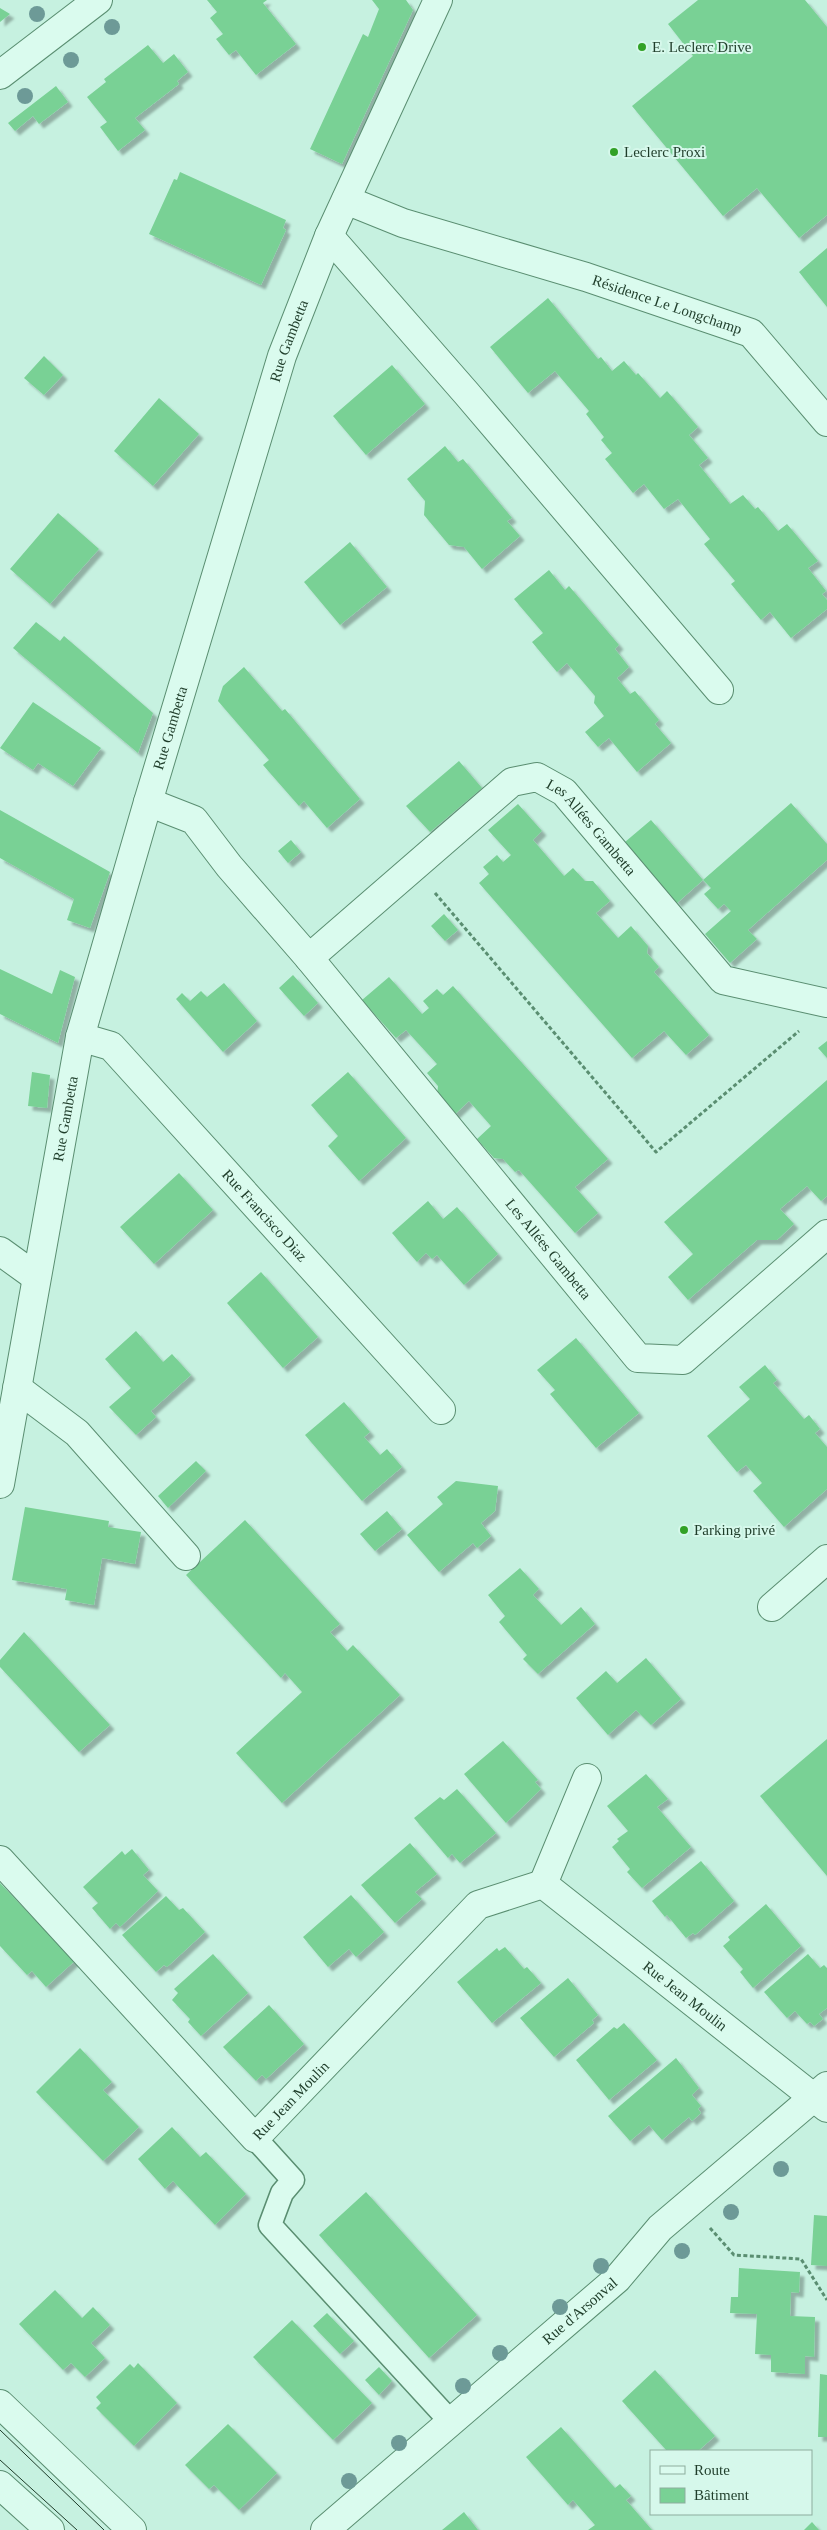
<svg xmlns="http://www.w3.org/2000/svg" width="827" height="2530" viewBox="0 0 827 2530" font-family="Georgia,serif">
<defs>
<filter id="shadow"><feDropShadow dx="4.5" dy="4.5" stdDeviation="1" flood-color="#0004"/></filter>
</defs>
<rect width="100%" height="100%" fill="#c6f1e0"/>
<!-- building -->
<path fill="#79d195" filter="url(#shadow)" d="M207,0H267L263,3L296,44L256,75L236,50L229,55L216,39L223,34L210,18L217,12Z
M372,0H406L413,10L342,164L310,149L363,34L368,37L379,9Z
M698,0H805L827,27V215L799,238L757,188L723,216L632,106L693,56L668,24Z
M0,8L10,14L0,22Z
M148,45L163,63L174,54L188,72L177,81L179,84L135,118L145,130L118,151L100,127L107,122L87,97L106,82L104,79Z
M56,86L68,102L39,124L33,116L15,131L8,123Z
M180,172L286,220L283,228L286,230L261,285L149,234L174,179L177,180Z
M827,248V307L799,272Z
M548,298L598,359L601,357L612,371L624,361L636,375L638,373L660,398L667,391L698,427L689,435L708,458L699,465L730,504L743,495L755,509L758,507L778,531L787,524L818,561L808,568L826,591L822,594L827,600V609L791,638L770,612L761,620L731,584L735,581L704,544L710,539L678,499L664,509L644,484L633,493L605,459L612,453L601,440L604,437L586,414L589,411L555,371L528,393L490,347Z
M44,356L63,375L44,395L24,378Z
M392,365L425,404L366,455L333,416Z
M159,398L199,434L153,486L114,451Z
M445,446L458,462L463,459L512,518L507,521L520,536L482,569L464,547L449,545L424,515L425,501L407,479Z
M58,513L99,549L50,604L10,569Z
M350,542L387,587L340,625L304,582Z
M549,570L565,590L569,586L619,645L615,649L629,667L617,678L630,694L635,691L659,720L655,724L671,743L637,772L609,738L598,747L585,732L604,716L594,703L595,696L567,663L557,672L532,642L543,633L514,599Z
M36,622L60,641L64,636L153,713L138,753L13,648Z
M244,667L282,711L285,709L360,799L327,828L304,801L299,806L263,765L269,760L218,701L223,686Z
M33,702L101,748L73,786L38,763L33,770L0,748Z
M459,761L482,788L430,832L406,806Z
M791,803L827,844V860L748,930L757,939L730,963L705,934L731,911L724,904L718,909L704,894L711,888L703,880Z
M518,804L542,831L533,840L564,876L573,868L585,881H593L610,901L596,913L618,938L631,926L648,946L647,953L659,967L654,972L709,1035L686,1055L664,1031L632,1058L479,883L489,874L483,867L497,855L503,862L511,855L488,830Z
M0,810L110,872L90,928L67,920L74,899L0,858Z
M651,820L703,880L677,903L625,842Z
M291,840L301,852L288,863L278,851Z
M444,914L458,930L445,941L431,926Z
M0,969L52,994L60,970L75,977L58,1043L0,1014Z
M293,975L318,1003L304,1016L279,988Z
M389,977L422,1014L429,1008L423,1001L437,989L443,995L453,986L608,1159L575,1187L598,1213L575,1233L519,1170L515,1172L503,1159L494,1158L477,1139L491,1126L469,1101L454,1115L437,1095L438,1086L427,1073L437,1064L406,1030L396,1038L362,1000Z
M224,983L257,1021L223,1052L176,999L182,993L190,1001L201,991L207,997Z
M827,1041V1058L818,1048Z
M32,1072L50,1075L47,1108L28,1106Z
M348,1072L406,1138L359,1181L328,1146L338,1136L311,1105Z
M827,1080V1196L821,1201L807,1186L780,1209L794,1224L777,1240H757L688,1300L668,1277L693,1254L664,1222Z
M179,1173L213,1210L154,1264L120,1227Z
M428,1201L443,1219L457,1207L498,1254L464,1285L437,1255L432,1259L426,1253L417,1262L392,1233Z
M261,1272L318,1337L283,1368L227,1303Z
M136,1331L163,1362L172,1354L191,1375L151,1411L156,1417L136,1435L109,1407L131,1388L105,1359Z
M576,1338L639,1413L596,1448L550,1394L555,1390L537,1370Z
M765,1365L777,1380L773,1383L804,1419L809,1415L820,1429L815,1433L827,1447V1489L784,1527L753,1491L762,1483L746,1465L737,1472L707,1436L750,1399L739,1387Z
M344,1402L370,1432L364,1437L380,1455L387,1449L402,1467L362,1501L305,1435Z
M196,1461L206,1471L168,1508L158,1496Z
M456,1481L498,1486L495,1511L481,1523L491,1536L477,1548L473,1543L439,1572L407,1535L443,1504L437,1497Z
M25,1507L109,1521L108,1527L141,1532L135,1564L102,1558L94,1605L65,1600L67,1589L12,1580Z
M387,1511L402,1529L375,1551L360,1534Z
M245,1520L340,1624L330,1632L347,1651L353,1645L400,1695L282,1803L236,1753L302,1692L285,1673L281,1678L186,1575Z
M520,1568L539,1589L533,1595L561,1625L581,1607L595,1624L538,1674L523,1659L527,1655L499,1622L505,1616L488,1595Z
M24,1632L110,1725L79,1752L0,1667V1660Z
M646,1658L681,1699L651,1725L636,1710L608,1735L576,1698L606,1671L617,1683Z
M827,1739V1876L760,1796Z
M503,1741L538,1780L535,1782L541,1789L506,1823L464,1774Z
M646,1774L668,1799L657,1807L691,1847L642,1888L627,1872L630,1869L612,1847L619,1841L617,1839L628,1831L607,1806Z
M457,1789L496,1833L460,1863L452,1854L448,1858L414,1818L440,1797L444,1800Z
M410,1843L437,1874L415,1892L422,1899L395,1923L361,1885Z
M132,1849L149,1870L143,1875L158,1891L120,1927L116,1923L110,1929L92,1908L98,1903L83,1887L122,1851L125,1855Z
M701,1861L734,1901L695,1935L693,1933L686,1938L667,1915L665,1917L652,1901Z
M0,1883L37,1922L40,1918L78,1958L46,1987L32,1971L27,1975L0,1946Z
M351,1895L384,1932L356,1957L349,1949L328,1967L303,1937Z
M166,1896L179,1910L183,1908L205,1932L167,1967L164,1965L156,1972L122,1935Z
M766,1904L801,1946L753,1988L740,1972L743,1969L723,1946L730,1940L728,1937Z
M505,1947L524,1969L527,1967L541,1983L492,2023L457,1982L497,1948L499,1951Z
M213,1954L248,1993L201,2036L188,2022L190,2019L172,2000L178,1993L174,1989Z
M808,1954L820,1968L824,1965L827,1968V2008L819,2014L823,2019L814,2026L810,2022L807,2024L795,2011L787,2018L764,1992Z
M568,1978L598,2015L592,2020L594,2023L554,2057L520,2018Z
M269,2005L304,2044L266,2079L262,2075L256,2081L223,2047Z
M624,2023L657,2060L609,2100L576,2060L614,2027L617,2029Z
M80,2048L112,2082L103,2090L139,2127L103,2161L36,2092Z
M676,2058L699,2088L692,2095L701,2106L698,2109L701,2113L692,2121L689,2117L662,2140L649,2125L630,2141L608,2116Z
M172,2127L200,2157L206,2152L246,2194L215,2225L173,2181L165,2189L138,2159Z
M366,2192L477,2315L429,2358L319,2235Z
M814,2215L827,2216V2266L811,2265Z
M739,2268L800,2272L799,2293L791,2292L790,2316L815,2317L814,2357L805,2356V2374L771,2372V2355L755,2354L757,2314L730,2313L731,2297H738Z
M55,2290L82,2318L93,2307L110,2325L91,2343L105,2358L85,2377L71,2363L63,2370L19,2324Z
M327,2313L354,2341L340,2354L313,2326Z
M292,2320L372,2403L333,2440L253,2357Z
M138,2363L177,2403L134,2446L96,2408L101,2403L96,2397L130,2364L134,2368Z
M379,2367L392,2381L379,2395L365,2380Z
M655,2370L715,2436L698,2451H667L622,2401Z
M820,2374L827,2375V2437H818Z
M228,2424L277,2473L239,2510L214,2485L209,2489L185,2465Z
M561,2427L615,2488L620,2484L631,2496L626,2500L652,2530H588L595,2525L573,2500L568,2505L526,2457Z
M464,2512L478,2530H442Z
M812,2522L819,2530H804Z"/>
<g fill="none" stroke-linecap="round" stroke-linejoin="round">
<!-- service casing -->
<g stroke="#5a8e71" stroke-width="25">
<path id="service" d="M255,2138L293,2180L282,2193L270,2225L451,2422"/>
</g>
<!-- minor casing -->
<g stroke="#5a8e71" stroke-width="30">
<g id="minor">
<path d="M0,75L98,0"/>
<path id="s1" d="M346,200L403,223L586,277L751,333L827,422"/>
<path d="M329,236L467,394L719,690"/>
<path id="s2" d="M148,802L194,820L229,866L309,958L638,1358L683,1360L827,1234"/>
<path id="s3" d="M309,958L512,782L537,777L564,792L723,980L827,1003"/>
<path id="s4" d="M80,1037L111,1046L441,1410"/>
<path d="M0,1251L36,1277"/>
<path d="M17,1388L77,1433L186,1556"/>
<path id="s5" d="M0,1484L80,1037L148,802L282,356L329,236L438,0"/>
<path d="M772,1607L827,1559"/>
<path id="s6" d="M0,1860L255,2138L478,1905L543,1884L827,2108"/>
<path d="M543,1884L587,1778"/>
<path d="M0,2404L132,2530"/>
<path d="M0,2485L50,2530"/>
<path id="s7" d="M325,2530L617,2279L660,2228L827,2086"/>
</g>
</g>
<!-- path -->
<path stroke="#5a8e71" stroke-width="3" stroke-dasharray="4 2.5" stroke-linecap="butt" d="M435,893L656,1152L799,1031
M710,2228L734,2255L801,2259L827,2300"/>
<!-- service -->
<use href="#service" stroke="#dafbee" stroke-width="22"/>
<!-- minor -->
<use href="#minor" stroke="#dafbee" stroke-width="28"/>
<!-- tram -->
<path stroke="#1f3d2a" stroke-width="1" d="M0,2430L104,2530
M0,2460L77,2530"/>
</g>
<!-- trees -->
<g fill="#6d9a97">
<circle cx="37" cy="14" r="8"/>
<circle cx="112" cy="27" r="8"/>
<circle cx="71" cy="60" r="8"/>
<circle cx="25" cy="96" r="8"/>
<circle cx="781" cy="2169" r="8"/>
<circle cx="731" cy="2212" r="8"/>
<circle cx="682" cy="2251" r="8"/>
<circle cx="601" cy="2266" r="8"/>
<circle cx="560" cy="2307" r="8"/>
<circle cx="500" cy="2353" r="8"/>
<circle cx="463" cy="2386" r="8"/>
<circle cx="399" cy="2443" r="8"/>
<circle cx="349" cy="2481" r="8"/>
</g>
<!-- markers -->
<g fill="#32a126" stroke="#d6f8eb" stroke-width="2">
<circle cx="642" cy="47" r="5"/>
<circle cx="614" cy="152" r="5"/>
<circle cx="684" cy="1530" r="5"/>
</g>
<g text-anchor="middle" stroke-width="4" stroke-linejoin="round" paint-order="stroke">
<!-- poi labels -->
<g font-size="15" fill="#1f3d2a" stroke="#d6f8eb" text-anchor="start">
<text x="652" y="52">E. Leclerc Drive</text>
<text x="624" y="157">Leclerc Proxi</text>
<text x="694" y="1535">Parking privé</text>
</g>
<!-- street labels -->
<g font-size="15" fill="#1f3d2a" stroke="#d6f8eb">
<text dy="5" stroke="none"><textPath href="#s1" startOffset="338">Résidence Le Longchamp</textPath></text>
<text dy="5" stroke="none"><textPath href="#s5" startOffset="1181">Rue Gambetta</textPath></text>
<text dy="5" stroke="none"><textPath href="#s5" startOffset="776">Rue Gambetta</textPath></text>
<text dy="5" stroke="none"><textPath href="#s3" startOffset="369">Les Allées Gambetta</textPath></text>
<text dy="5" stroke="none"><textPath href="#s5" startOffset="371">Rue Gambetta</textPath></text>
<text dy="5" stroke="none"><textPath href="#s4" startOffset="261">Rue Francisco Diaz</textPath></text>
<text dy="5" stroke="none"><textPath href="#s2" startOffset="606">Les Allées Gambetta</textPath></text>
<text dy="5" stroke="none"><textPath href="#s6" startOffset="949">Rue Jean Moulin</textPath></text>
<text dy="5" stroke="none"><textPath href="#s6" startOffset="429">Rue Jean Moulin</textPath></text>
<text dy="5" stroke="none"><textPath href="#s7" startOffset="336">Rue d'Arsonval</textPath></text>
</g>
</g>
<!-- legend -->
<rect x="650" y="2450" width="162" height="65" fill="#d6f8eb" stroke="#8dad9e"/>
<rect x="660" y="2466" width="25" height="8" fill="#dafbee" stroke="#8dad9e"/>
<text x="694" y="2475" font-size="15" fill="#1f3d2a">Route</text>
<rect x="660" y="2488" width="25" height="15" fill="#79d195" stroke="#8dad9e"/>
<text x="694" y="2500" font-size="15" fill="#1f3d2a">Bâtiment</text>
</svg>
